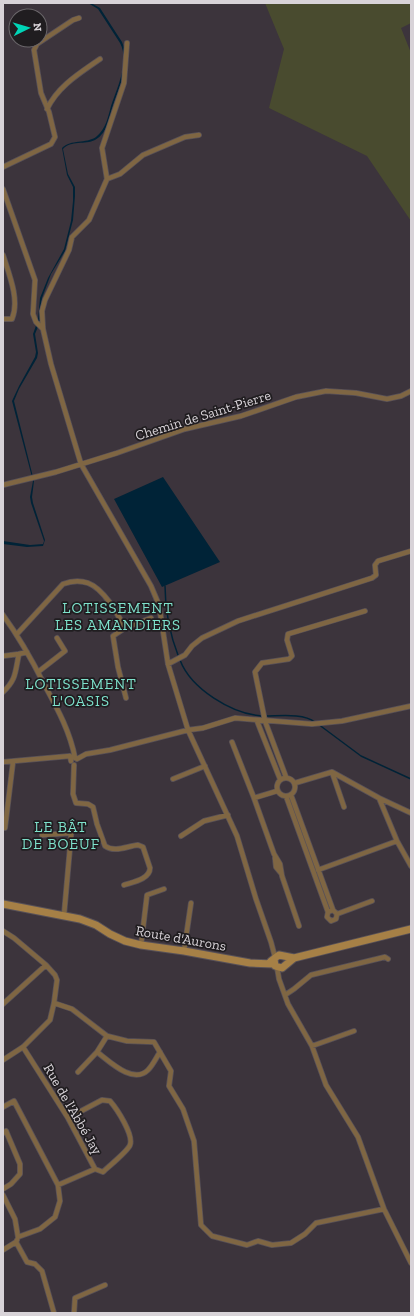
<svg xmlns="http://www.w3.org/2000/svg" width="414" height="1316" viewBox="0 0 414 1316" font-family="'Zilla Slab',serif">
<rect width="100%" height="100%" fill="#3c343c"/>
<!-- green -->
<path fill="#494b2f" d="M265,3H411V23L401,28L411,53V221L367,156L269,108L284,49Z"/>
<!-- water -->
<path fill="#002337" d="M88,3H91L100,8L122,42C131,61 120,86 113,105C109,116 108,133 95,140C85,145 71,140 63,149L68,174L75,187V196L73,220L65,251L51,274L42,298L40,311V322L35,334L38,353L37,358L19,389L14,401L34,481L32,497L33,503L45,540L43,546L27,547L3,544V541L30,545L43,544L44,541L31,503L30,497L33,481L12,401L19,386L35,357L36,352L33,334L38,320L40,298L48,278L64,249L71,221L73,201V187L67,175L62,148C71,139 86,144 96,137C106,129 108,117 111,106C117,88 130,62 120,43L98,9Z
M163,477L220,562L162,587L114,499Z"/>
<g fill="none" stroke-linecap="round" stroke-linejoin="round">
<!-- stream -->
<path stroke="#002337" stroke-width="1.5" d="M165,586C165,610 170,635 179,658
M180,660C191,689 232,714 262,716
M266,716C280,716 303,713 315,722
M318,724L361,756L411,779"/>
<!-- street casing -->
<g stroke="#585158" stroke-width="6">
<path id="street" d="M47,109C58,86 80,73 100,59
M3,167L51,144L55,137L49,112L41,93L34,50L37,44L73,20L79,18
M107,179L120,174L143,155L185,137L199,135
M3,189L35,280L33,314L36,322L43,329L51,364L81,464L151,586L159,605L168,664L188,730L237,836L256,899L271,942L275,957
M3,255C9,274 20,300 12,319H3
M43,329L42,311L45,300L69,250L72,237L89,220L107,179L102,148L124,83L127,43
M3,485L56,472L117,453L185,429L241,416L296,397L326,391L356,393L387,399L401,396L411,391
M3,615C19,637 32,660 44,684C57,708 70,731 75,758
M125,628L151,618
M17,634L63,584C71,581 79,580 88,583C104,589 117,613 125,628L113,636L118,667L126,698
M3,656L19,654
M168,664L185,655L192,646L202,638L238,621L372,578L376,575L375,565L378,561L411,551
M38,672L65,651L57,638
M3,692C17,679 15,671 19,654L27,652
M257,721L280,779
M232,742L254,798L274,854L280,864L282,876L299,926
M77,759L86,754L110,750L188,730L203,728L235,718L312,724L342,721L411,706
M3,762L70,756L71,761
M74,765L73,794L76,803L88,804L93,807L97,824L105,846C115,853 127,846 138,845L143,847L150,868C150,879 133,882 124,885
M332,772L344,807
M286,777L265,721L255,672L262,663L289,659L292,656L287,640L288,634L365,611
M277 787a9 9 0 1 1 18 0a9 9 0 1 1-18 0Z
M173,779L205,766
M295,783L332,772L379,798L411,813
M291,795L333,910
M286,796L328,912
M254,798L277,791
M379,798L397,841L411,866
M5,828L13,762
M42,835L71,833
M181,836L204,821L228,815
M275,858L276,867L281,873
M318,870L397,841
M333,910L337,914L336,919L331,921L327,917L328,912Z
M337,914L372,901
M64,915L72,825
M3,931L14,938L46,965L55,975L57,980L54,1003L50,1020L23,1047L3,1060
M141,945L147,895L164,889
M184,951L191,903
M277,967L279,979L288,1004L312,1046L326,1085L358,1137L384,1209L411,1263
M285,995L294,989L311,975L385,957L388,959
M54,1003L72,1009L107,1036L127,1041L154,1042L171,1071L169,1086L183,1109L194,1141L201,1225L212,1236L247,1245L258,1241L272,1245L291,1243L305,1234L316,1223L384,1209
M3,1004L46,965
M312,1046L354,1031
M23,1047L68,1118L95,1169L58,1185
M97,1052C109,1061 133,1085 148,1070C153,1065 156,1058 160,1052
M78,1072L97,1052L107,1036
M3,1107L14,1101L58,1185L60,1201L55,1217L40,1229L18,1237
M68,1118L102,1100L110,1101C117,1109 134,1135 130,1145C128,1151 108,1167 103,1172L95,1169
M3,1133L6,1131L20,1164V1174L11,1184L3,1189
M3,1195L15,1219L18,1237
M16,1242L27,1262L35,1264L42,1271L54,1313
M3,1250L16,1242L17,1240
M74,1313L75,1298L105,1285"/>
</g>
<!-- secondary casing -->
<g stroke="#585158" stroke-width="9">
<path id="secondary" d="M3,904L80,919L96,925L110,934L125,941L141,945L184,951L250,963L274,964
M274,959L275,966L282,968L294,958L411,929
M271,961L279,955L294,958"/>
</g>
<!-- street -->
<use href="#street" stroke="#7f6643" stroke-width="4.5"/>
<!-- secondary -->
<use href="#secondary" stroke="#a68046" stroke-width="7"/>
</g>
<g text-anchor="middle" stroke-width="3.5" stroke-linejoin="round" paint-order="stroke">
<!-- street labels -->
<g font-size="14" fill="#d8d3d8" stroke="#201d20">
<text transform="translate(203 415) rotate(-17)" y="5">Chemin de Saint-Pierre</text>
<text transform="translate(181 938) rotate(10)" y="5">Route d'Aurons</text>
<text transform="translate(73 1109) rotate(60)" y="5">Rue de l'Abbé Jay</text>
</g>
<!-- neighbourhood labels -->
<g font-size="15" letter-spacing="1" fill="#7ee2cc" stroke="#201d20">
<text x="118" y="613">LOTISSEMENT<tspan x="118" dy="17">LES AMANDIERS</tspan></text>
<text x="81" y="689">LOTISSEMENT<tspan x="81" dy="17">L'OASIS</tspan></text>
<text x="61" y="832">LE BÂT<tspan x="61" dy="17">DE BOEUF</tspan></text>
</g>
</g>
<!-- border -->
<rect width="414" height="1316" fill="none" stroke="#d8d3d8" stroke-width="8"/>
<!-- north arrow -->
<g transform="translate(28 28) rotate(85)"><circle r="19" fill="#201d20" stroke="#6a666a"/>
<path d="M0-3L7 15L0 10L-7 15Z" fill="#00d5b7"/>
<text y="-6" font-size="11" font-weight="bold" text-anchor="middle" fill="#d8d3d8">N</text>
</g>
</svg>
